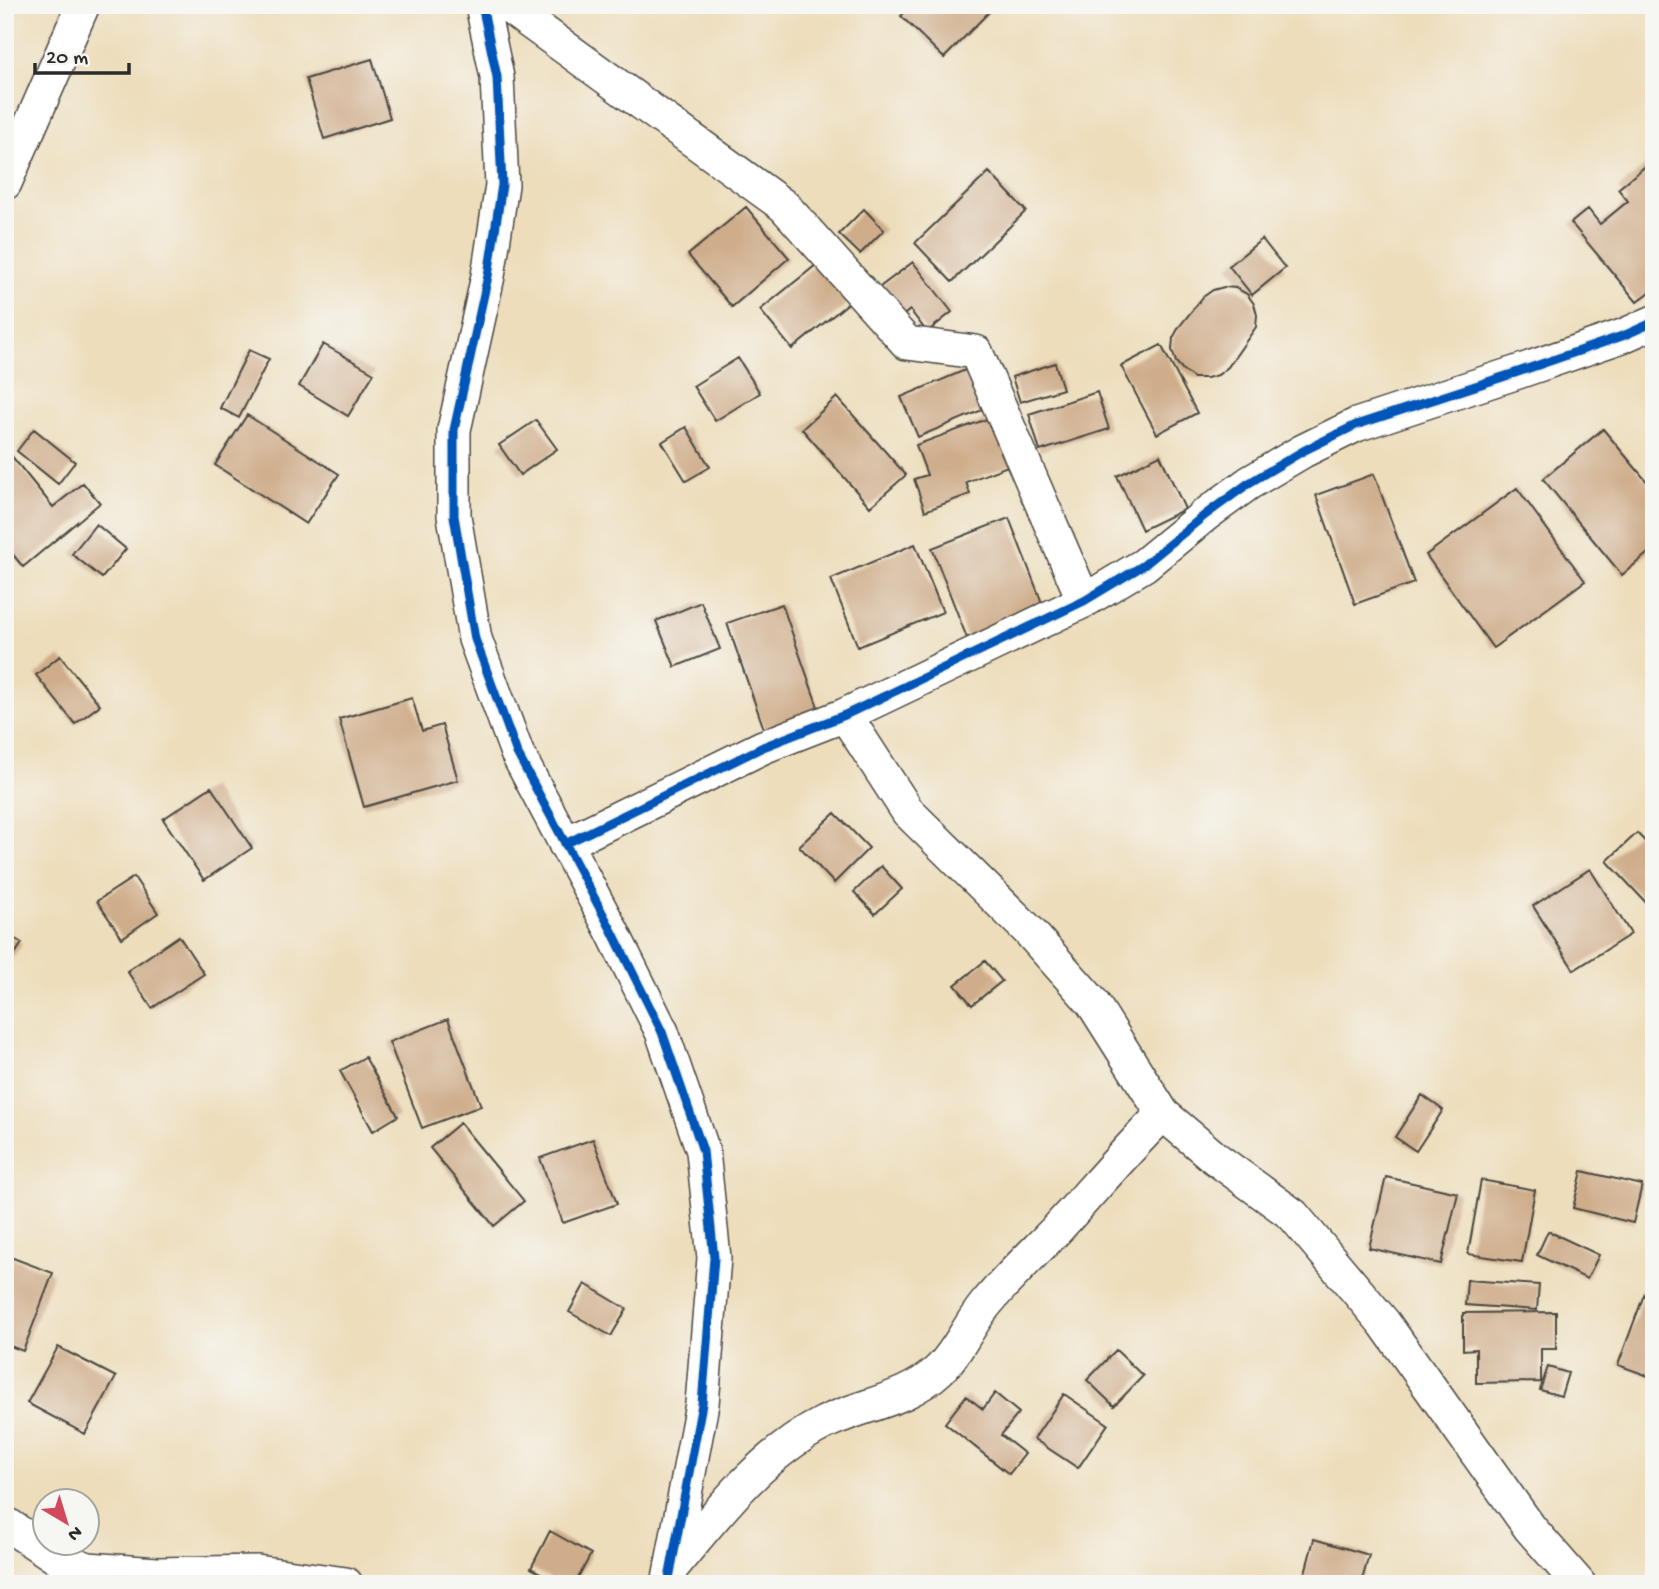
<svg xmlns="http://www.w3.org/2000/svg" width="1659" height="1589" viewBox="0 0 1659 1589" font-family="'Gochi Hand',sans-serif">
<rect width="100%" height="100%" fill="#f6f6f2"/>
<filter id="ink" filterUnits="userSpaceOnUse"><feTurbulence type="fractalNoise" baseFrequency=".0143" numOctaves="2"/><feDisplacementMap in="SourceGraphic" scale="14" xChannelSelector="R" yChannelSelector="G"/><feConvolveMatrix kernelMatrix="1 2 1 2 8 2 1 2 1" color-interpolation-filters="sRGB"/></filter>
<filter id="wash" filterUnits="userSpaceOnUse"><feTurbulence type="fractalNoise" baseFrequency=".00686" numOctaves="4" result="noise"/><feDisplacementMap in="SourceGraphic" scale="28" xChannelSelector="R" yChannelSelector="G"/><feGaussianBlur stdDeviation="1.57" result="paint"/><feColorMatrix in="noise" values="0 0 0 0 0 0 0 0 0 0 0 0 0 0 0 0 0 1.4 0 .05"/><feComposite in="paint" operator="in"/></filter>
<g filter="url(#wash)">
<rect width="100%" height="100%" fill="#edddbb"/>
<g id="blocks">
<!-- building -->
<path fill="#cfad8b" d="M912,5H982L989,12L944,58L901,16Z
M372,59L390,118L324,139L306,79Z
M1648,164L1654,171V289L1637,302L1571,223L1588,209L1600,224L1628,201L1618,189Z
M989,172L1026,211L952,282L915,243Z
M746,207L789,258L732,307L688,255Z
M864,209L884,230L860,254L839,234Z
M1262,239L1285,268L1252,295L1229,266Z
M826,257L857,296L792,349L760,310Z
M913,262L952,312L927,332L910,310L895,322L872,293Z
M1224,287L1236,288L1247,294L1254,304L1257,315L1256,327L1228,367L1218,375L1207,378H1194L1184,371L1176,362L1172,350L1173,338L1179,327L1203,297L1213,290Z
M323,344L374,373L348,416L299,386Z
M1161,345L1197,413L1157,434L1121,366Z
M249,350L269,359L239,418L220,408Z
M738,358L760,393L715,421L693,386Z
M1055,363L1063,389L1020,402L1012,377Z
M970,368L987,408L918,437L901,397Z
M1097,392L1109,429L1040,451L1029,414Z
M837,397L906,475L870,507L802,429Z
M247,415L339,474L306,524L215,465Z
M995,416L1013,464L966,482L970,494L925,511L914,479L927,475L916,445Z
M536,420L557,449L520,475L499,445Z
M686,427L710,467L686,481L662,442Z
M34,429L75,462L58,484L17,451Z
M1603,429L1654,490V548L1622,575L1543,479Z
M10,454L53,507L83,483L100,503L23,567L5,545V458Z
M1160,455L1185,509L1142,530L1117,476Z
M1374,474L1414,583L1355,604L1316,495Z
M1517,488L1585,581L1493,648L1426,555Z
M1009,518L1044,608L967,638L932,548Z
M96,524L126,549L102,578L72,554Z
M915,544L943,612L858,647L831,579Z
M701,602L720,649L675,667L656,621Z
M782,604L820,713L765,732L727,623Z
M60,656L100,705L75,724L36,675Z
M412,698L422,731L442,725L458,780L364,807L339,719Z
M211,787L252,848L204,880L163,819Z
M835,813L869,848L834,883L799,846Z
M1637,833L1654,851V905L1651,908L1607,861Z
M881,866L902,889L875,914L854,892Z
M1590,869L1631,934L1574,970L1533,906Z
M134,877L158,913L122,938L97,901Z
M5,933L22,943L5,969Z
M179,936L204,974L152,1008L127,971Z
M985,961L1002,981L972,1005L955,985Z
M448,1019L481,1106L422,1128L389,1042Z
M365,1057L398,1116L373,1131L340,1071Z
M1422,1095L1443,1110L1416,1151L1395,1137Z
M460,1123L524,1201L494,1226L430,1148Z
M593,1139L617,1204L563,1223L540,1158Z
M1582,1171L1642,1185L1633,1223L1573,1208Z
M1386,1177L1458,1193L1441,1264L1369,1248Z
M1481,1180L1535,1190L1522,1262L1468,1254Z
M1548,1231L1599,1255L1587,1279L1537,1255Z
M5,1255L53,1273L23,1351L5,1344Z
M1467,1280L1539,1285L1537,1310L1465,1305Z
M585,1284L627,1309L611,1336L569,1312Z
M1645,1292L1654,1295V1378L1618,1365Z
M1556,1312V1349H1541V1382L1476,1383V1349L1463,1350V1313Z
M58,1347L116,1377L85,1434L27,1403Z
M1116,1350L1143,1376L1114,1406L1087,1380Z
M1548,1367L1568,1373L1561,1396L1540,1390Z
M995,1393L1019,1413L1001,1435L1025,1454L1009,1474L945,1423L966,1396L983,1409Z
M1064,1394L1108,1424L1078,1468L1034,1439Z
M550,1531L591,1554L575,1584H560L531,1568Z
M1314,1539L1369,1555L1361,1584H1302Z"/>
</g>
</g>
<g filter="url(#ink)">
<use href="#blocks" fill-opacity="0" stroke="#484641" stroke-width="2"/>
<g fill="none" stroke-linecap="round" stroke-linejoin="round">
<!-- minor casing -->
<g stroke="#484641" stroke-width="36">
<path id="minor" d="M482,5L497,77L502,185L488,276L454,430V516L475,639L517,753L612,931L662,1032L703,1151L714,1258L702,1404L668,1584
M506,5L784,206L907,343L976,352L1084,601
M5,183L83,5
M845,715L908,812L1028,930L1092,1002L1163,1114L1215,1158L1293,1215L1384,1323L1530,1528L1579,1584
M565,844L763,747L845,715L1084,601L1144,565L1205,515L1249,483L1303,451L1356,425L1515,373L1625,335L1654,322
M5,1523L56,1557L88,1569L157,1574L257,1572L346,1584
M674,1565C717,1513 762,1454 824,1423C862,1404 906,1401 939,1370C958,1352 968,1326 985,1305C1007,1278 1034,1253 1058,1228C1093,1190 1126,1150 1163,1114"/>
</g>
<!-- minor -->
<use href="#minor" stroke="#fff" stroke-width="33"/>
<!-- cycleway casing -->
<g stroke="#f6f6f2" stroke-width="13">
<path id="cycleway" d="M482,5L497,77L502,185L488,276L454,430V516L475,639L517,753L612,931L662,1032L703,1151L714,1258L702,1404L668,1584
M565,844L763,747L845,715L1084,601L1144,565L1205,515L1249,483L1303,451L1356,425L1515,373L1625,335L1654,322"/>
</g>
<!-- cycleway -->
<use href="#cycleway" stroke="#0057b8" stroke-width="9"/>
</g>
</g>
<!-- margin -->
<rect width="1659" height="1589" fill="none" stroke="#f6f6f2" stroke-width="28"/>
<!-- north arrow -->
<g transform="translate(66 1522) rotate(142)"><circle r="33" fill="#f6f6f2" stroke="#a5a5a2" stroke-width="2"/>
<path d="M0-5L12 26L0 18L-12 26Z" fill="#d1495b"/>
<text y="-10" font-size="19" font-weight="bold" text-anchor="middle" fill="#2b2b2b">N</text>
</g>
<!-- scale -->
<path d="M35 63v10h94v-10" fill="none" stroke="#2b2b2b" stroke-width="3.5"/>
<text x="46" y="63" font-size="21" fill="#2b2b2b" stroke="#f6f6f2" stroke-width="5" paint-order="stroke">20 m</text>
</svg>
